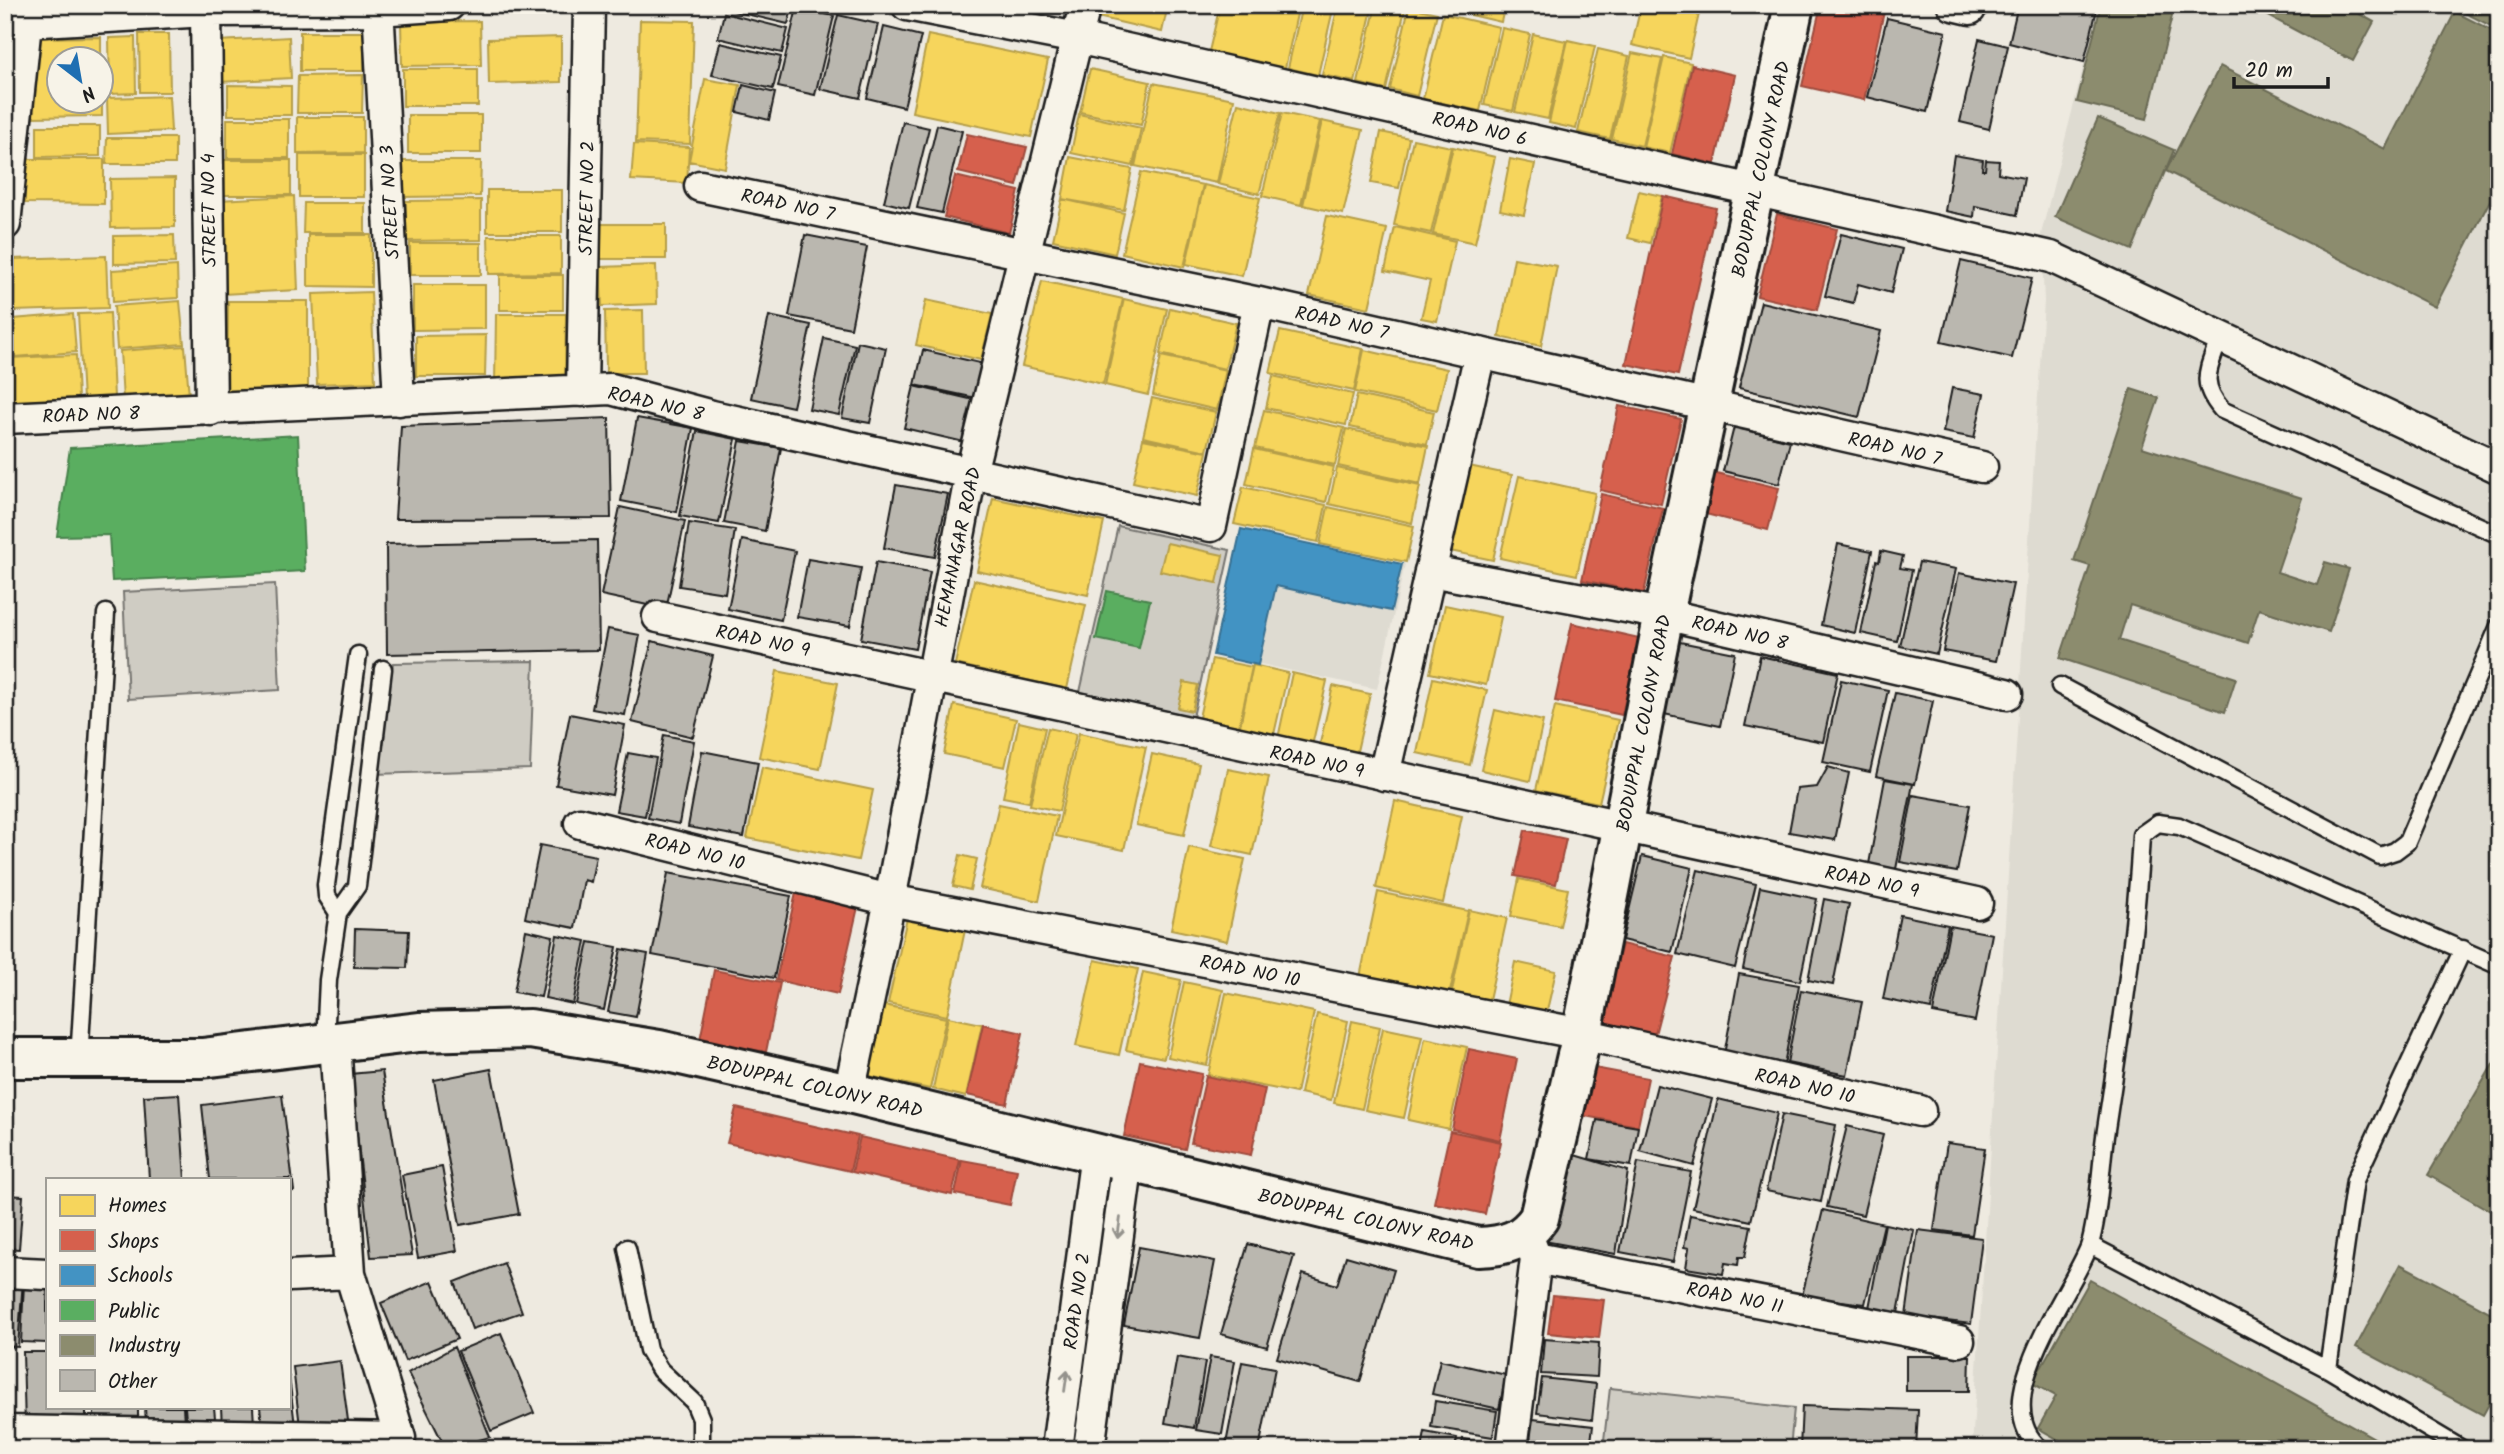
<svg xmlns="http://www.w3.org/2000/svg" width="2504" height="1454" viewBox="0 0 2504 1454" font-family="Kalam,sans-serif">
<rect width="100%" height="100%" fill="#eeeae0"/>
<filter id="ink" filterUnits="userSpaceOnUse"><feTurbulence type="fractalNoise" baseFrequency=".0143" numOctaves="2"/><feDisplacementMap in="SourceGraphic" scale="14" xChannelSelector="R" yChannelSelector="G"/><feConvolveMatrix kernelMatrix="1 2 1 2 8 2 1 2 1" color-interpolation-filters="sRGB"/></filter>
<g filter="url(#ink)">
<!-- built -->
<path fill="#dedbd1" d="M2099,5H2499V1449H1972L2044,301L2041,234Z
M1241,529L1405,564L1377,689L1213,654Z"/>
<!-- green -->
<path fill="#cfccc3" stroke="#767470" stroke-width="2" d="M1118,526L1230,550L1193,717L1080,692Z
M275,584L280,690L128,699L123,592Z
M534,661L530,769L374,774L393,663Z
M1610,1388L1794,1408L1790,1449H1603Z"/>
<!-- homes -->
<path fill="#f6d55c" stroke="#b59e49" stroke-width="2" d="M1096,5H1168L1162,32L1093,16Z
M1220,5H1299L1283,77L1207,60Z
M1302,5H1334L1318,75L1288,68Z
M1338,5H1373L1355,82L1322,75Z
M1376,5H1406L1386,90L1358,83Z
M1439,5H1472L1470,13Z
M1473,5H1505L1501,22L1471,15Z
M1641,5H1701L1689,58L1632,45Z
M1409,7L1437,13L1417,96L1390,89Z
M1443,14L1499,27L1480,111L1423,99Z
M640,20L694,21L690,144L636,142Z
M480,21L481,65L402,66L401,22Z
M1502,28L1530,34L1513,111L1484,105Z
M300,32H364V71H300Z
M139,34H169L170,92H140Z
M1533,34L1566,41L1548,119L1515,112Z
M928,35L1048,60L1031,137L912,112Z
M101,37V60H60V102H102V69V116L32,117V38Z
M135,37L136,93L110,94L109,38Z
M289,37L291,78L220,82L218,41Z
M561,37V82L489,84L488,39Z
M1568,40L1595,46L1576,129L1549,123Z
M1598,49L1629,56L1610,139L1578,132Z
M1632,53L1662,59L1642,146L1612,139Z
M1664,57L1691,63L1670,153L1643,147Z
M403,69H478V106H403Z
M1090,69L1150,82L1141,125L1080,112Z
M363,75L362,113H297L298,76Z
M705,79L740,85L725,168L689,161Z
M1153,83L1234,99L1217,183L1135,166Z
M228,85L291,86V115H228Z
M169,96L171,131L108,134L107,98Z
M1238,103L1280,113L1259,194L1218,184Z
M1282,113L1320,121L1301,205L1262,196Z
M1079,114L1141,128L1133,166L1071,153Z
M408,115H481V153H408Z
M297,117H363V153L297,154Z
M227,119H289V158H227Z
M1322,121L1363,130L1343,214L1303,205Z
M37,126H100V156L37,157Z
M1381,132L1409,138L1399,188L1371,183Z
M107,138H175V164H106Z
M1413,139L1451,147L1431,233L1394,225Z
M634,144L689,147L687,183L631,180Z
M1453,147L1495,157L1475,243L1433,234Z
M299,155H364V197H299Z
M1070,157L1132,169L1124,210L1062,199Z
M25,159H104V204L25,203Z
M1510,159L1535,164L1524,215L1500,210Z
M224,160H291V195H224Z
M401,161H481L480,196L401,197Z
M1141,172L1203,185L1184,267L1122,253Z
M175,178V227L111,228L110,179Z
M1204,185L1260,198L1242,276L1186,264Z
M487,190H562V232H487Z
M1639,191L1662,196L1650,243L1628,238Z
M294,196L298,290L223,294L219,200Z
M1062,199L1124,213L1115,254L1053,240Z
M481,200V240L406,241V201Z
M304,203H365V233H303Z
M1327,216L1387,229L1369,308L1309,295Z
M591,224H666V259H591Z
M1395,227L1455,241L1437,321L1421,318L1430,281L1385,271Z
M174,235L175,263L114,264V236Z
M308,235H371V287L308,286Z
M488,236H561V273L489,274Z
M410,243H481V275H410Z
M106,256L108,308L13,311L11,259Z
M1514,258L1557,266L1541,346L1499,337Z
M656,265L657,304L602,306L600,267Z
M177,266L178,298L113,302L112,270Z
M500,275H563V310H500Z
M1042,281L1123,299L1103,384L1022,366Z
M413,285H485V329L413,330Z
M371,292L375,382L317,384L313,294Z
M1124,299L1167,309L1148,395L1105,385Z
M926,300L992,314L981,360L916,345Z
M180,301L184,344L117,349L114,306Z
M228,301H308V392H227Z
M1170,308L1236,323L1225,369L1160,354Z
M643,310L644,373H606L605,311Z
M110,313L114,397L83,399L78,314Z
M73,314L76,352L15,357L13,319Z
M496,314H566L565,384H495Z
M1280,331L1363,349L1354,391L1270,373Z
M486,335L485,376H416V336Z
M185,346L189,396L123,400L120,351Z
M1364,350L1447,369L1437,410L1355,392Z
M76,355L78,398L12,402L9,358Z
M1161,356L1226,370L1217,410L1153,395Z
M1273,376L1353,394L1346,425L1266,408Z
M1357,395L1434,412L1427,444L1350,427Z
M1152,398L1216,412L1207,451L1143,437Z
M1264,410L1344,428L1335,465L1255,448Z
M1346,429L1428,446L1420,484L1338,466Z
M1143,439L1207,452L1197,496L1133,482Z
M1254,449L1334,467L1326,502L1246,484Z
M1469,466L1512,475L1493,560L1450,551Z
M1337,468L1420,486L1412,523L1329,504Z
M1519,476L1595,493L1577,575L1500,558Z
M1243,487L1326,505L1318,542L1234,524Z
M993,498L1104,522L1088,595L977,571Z
M1328,507L1414,526L1406,562L1320,544Z
M1167,543L1223,555L1217,583L1160,571Z
M974,580L1086,605L1067,689L955,664Z
M1445,605L1501,617L1486,685L1430,673Z
M1212,659L1252,667L1238,731L1198,722Z
M1253,665L1288,673L1272,743L1238,735Z
M777,671L838,683L820,769L759,757Z
M1292,673L1327,681L1311,750L1277,743Z
M1433,678L1487,690L1470,765L1417,753Z
M1184,682L1198,685L1192,711L1178,708Z
M1333,686L1370,694L1355,760L1318,752Z
M954,705L1016,719L1005,767L944,754Z
M1555,706L1618,720L1599,803L1536,790Z
M1495,710L1543,721L1530,781L1481,770Z
M1019,722L1045,728L1029,802L1003,797Z
M1048,728L1076,734L1059,811L1030,805Z
M1079,733L1146,747L1124,850L1056,836Z
M1152,754L1199,764L1184,835L1136,825Z
M762,767L873,790L858,860L747,838Z
M1228,769L1269,777L1252,855L1211,846Z
M1395,801L1462,816L1443,903L1376,888Z
M999,804L1057,816L1039,901L980,888Z
M1189,847L1245,859L1227,941L1171,929Z
M960,855L977,859L970,890L953,886Z
M1519,879L1568,889L1560,926L1511,916Z
M1378,892L1468,911L1449,996L1360,977Z
M1469,910L1507,918L1488,1004L1451,996Z
M907,918L965,930L947,1016L888,1003Z
M1095,960L1138,969L1119,1055L1076,1046Z
M1515,962L1556,971L1545,1019L1505,1010Z
M1143,972L1181,980L1164,1058L1126,1050Z
M1184,982L1223,990L1207,1065L1168,1057Z
M1226,993L1314,1012L1296,1093L1208,1075Z
M884,1005L946,1018L930,1089L869,1076Z
M1317,1014L1348,1021L1331,1100L1300,1093Z
M948,1017L982,1024L966,1097L933,1089Z
M1352,1021L1380,1027L1362,1109L1334,1103Z
M1383,1028L1422,1036L1404,1118L1365,1110Z
M1425,1038L1467,1047L1449,1129L1408,1120Z"/>
<!-- shops -->
<path fill="#d6604d" stroke="#9e4c3e" stroke-width="2" d="M1821,5H1855L1884,12L1864,100L1802,86Z
M1692,65L1735,75L1715,164L1672,154Z
M967,134L1027,147L1017,186L958,172Z
M955,176L1019,191L1009,233L944,217Z
M1663,196L1716,208L1678,375L1626,364Z
M1777,214L1837,229L1817,310L1757,296Z
M1619,406L1681,419L1661,504L1600,490Z
M1708,471L1779,488L1768,530L1698,512Z
M1601,494L1663,508L1644,593L1582,580Z
M1572,623L1639,638L1622,715L1555,701Z
M1525,830L1566,839L1556,884L1515,876Z
M796,893L858,907L838,994L776,980Z
M1622,944L1675,957L1654,1038L1601,1025Z
M714,970L780,983L766,1052L700,1040Z
M983,1024L1023,1033L1007,1104L967,1095Z
M1469,1049L1517,1059L1500,1140L1452,1129Z
M1140,1061L1202,1074L1185,1149L1124,1136Z
M1584,1066L1648,1078L1638,1126L1574,1114Z
M1206,1076L1265,1089L1251,1155L1191,1143Z
M736,1108L858,1136L850,1171L727,1143Z
M1450,1131L1501,1142L1485,1214L1434,1203Z
M860,1137L960,1160L952,1195L852,1172Z
M962,1160L1017,1170L1010,1205L955,1194Z
M1553,1295L1604,1300L1599,1338L1548,1333Z"/>
<!-- schools -->
<path fill="#4393c3" stroke="#376f91" stroke-width="2" d="M1241,529L1402,564L1391,611L1276,586L1258,665L1213,655Z"/>
<!-- public -->
<path fill="#5aae61" stroke="#47824c" stroke-width="2" d="M298,435L305,571L112,581L109,535L57,536L70,448Z
M1107,591L1150,600L1139,648L1096,639Z"/>
<!-- industry -->
<path fill="#8c8c6e" stroke="#6a6a55" stroke-width="2" d="M2101,5H2166L2174,8L2147,119L2077,102Z
M2248,5H2343L2374,22L2353,61Z
M2499,5V30L2451,6V5Z
M2455,12L2499,34V183L2435,307L2166,171L2220,66L2385,149Z
M2098,118L2174,150L2132,250L2055,217Z
M2131,389L2159,398L2142,447L2302,498L2277,572L2317,585L2325,562L2349,569L2329,632L2259,609L2248,643L2130,605L2119,640L2236,678L2225,712L2060,658L2090,566L2074,561Z
M2499,1054V1216L2428,1175Z
M2400,1264L2499,1317V1386L2483,1415L2356,1347Z
M2090,1280L2394,1449H2075L2038,1428L2056,1396L2032,1383Z"/>
<!-- building -->
<path fill="#bab7af" stroke="#1c1c1c" stroke-width="2" d="M726,5H793L788,24L725,9Z
M2018,5H2098L2084,62L2009,43Z
M797,8L834,16L815,95L778,87Z
M724,13L788,29L782,53L718,38Z
M838,15L878,24L860,98L820,89Z
M1887,18L1946,32L1927,112L1867,97Z
M884,27L921,36L904,107L867,98Z
M1979,39L2008,46L1989,129L1960,122Z
M720,43L781,57L773,89L712,75Z
M743,85L775,93L769,120L737,112Z
M903,122L929,128L909,208L884,202Z
M937,125L962,131L942,213L917,208Z
M1954,155L1983,160L1982,170H1985L1986,160L1999,161L1998,173L2024,178L2017,215L1975,206L1974,217L1945,211Z
M1841,234L1902,249L1891,293L1858,284L1853,303L1825,296Z
M805,235L867,247L851,328L789,316Z
M1961,261L2032,278L2012,358L1941,342Z
M1761,302L1881,331L1859,417L1739,388Z
M769,316L811,325L793,407L751,398Z
M824,338L855,345L839,415L809,409Z
M858,342L886,348L870,423L842,418Z
M923,350L984,364L976,398L915,385Z
M914,386L974,400L964,442L904,428Z
M1952,388L1984,394L1974,438L1943,432Z
M609,418L611,518L395,519L401,426Z
M637,418L693,428L677,512L621,501Z
M1734,427L1790,441L1779,484L1723,471Z
M697,431L736,439L719,523L680,516Z
M740,441L781,448L765,531L724,523Z
M896,485L948,494L935,557L884,548Z
M620,507L685,521L666,609L601,595Z
M689,523L735,530L725,593L679,586Z
M597,540L599,650L387,654L386,544Z
M742,540L795,551L781,620L728,609Z
M1838,544L1872,551L1855,633L1821,625Z
M1881,551L1903,556L1900,568L1912,570L1897,641L1861,633L1876,561L1879,562Z
M808,559L861,568L850,626L797,617Z
M876,562L930,572L915,649L861,639Z
M1919,562L1956,569L1937,654L1900,646Z
M1959,573L2013,584L1996,661L1943,651Z
M608,629L640,635L625,715L592,709Z
M652,641L713,656L693,737L632,722Z
M1680,642L1735,653L1720,726L1664,714Z
M1760,656L1838,673L1823,742L1745,726Z
M1841,680L1888,690L1870,772L1823,762Z
M1895,693L1933,701L1915,784L1876,776Z
M5,696H11L14,737L5,738Z
M570,714L625,725L612,795L556,785Z
M664,735L694,741L679,824L648,818Z
M702,751L758,762L744,837L688,827Z
M628,753L656,758L645,816L616,811Z
M1828,767L1849,773L1835,840L1789,832L1797,789L1817,787Z
M1885,779L1913,784L1896,869L1869,864Z
M1913,795L1970,805L1957,872L1900,862Z
M540,845L596,856L591,882L584,880L575,928L525,918Z
M1642,856L1692,868L1672,952L1622,940Z
M1698,870L1756,884L1735,968L1677,954Z
M668,873L791,896L774,978L652,955Z
M1760,887L1817,899L1800,981L1743,969Z
M1824,899L1849,904L1833,985L1808,980Z
M1900,915L1948,925L1931,1009L1883,999Z
M1950,926L1992,934L1975,1021L1933,1013Z
M355,929L409,931L407,968L354,967Z
M526,930L553,936L541,997L514,992Z
M557,935L586,941L573,1004L545,998Z
M589,942L617,947L604,1010L576,1004Z
M621,949L648,954L636,1017L608,1012Z
M1739,974L1799,985L1783,1070L1723,1060Z
M1801,990L1862,1002L1847,1075L1787,1063Z
M491,1069L519,1214L460,1225L434,1080Z
M382,1071L412,1255L371,1257L350,1074Z
M1657,1085L1712,1099L1694,1166L1640,1151Z
M179,1094L185,1179H149L144,1096Z
M282,1095L294,1191L289,1192V1179H210L202,1105Z
M1718,1099L1777,1113L1751,1221L1693,1208Z
M1782,1114L1836,1125L1821,1202L1766,1191Z
M1597,1120L1638,1127L1631,1166L1589,1159Z
M1847,1126L1883,1135L1863,1215L1827,1207Z
M1947,1143L1985,1148L1972,1235L1934,1230Z
M1571,1154L1628,1171L1616,1254L1544,1241Z
M1638,1162L1691,1172L1673,1262L1620,1252Z
M442,1167L457,1251L418,1258L402,1175Z
M5,1195L23,1196L19,1249L5,1248Z
M1823,1210L1884,1224L1865,1304L1802,1296Z
M1690,1215L1751,1226L1745,1257H1739L1738,1265L1725,1263L1723,1274L1686,1268L1689,1248L1684,1247Z
M1885,1224L1914,1230L1898,1313L1869,1308Z
M1918,1230L1982,1238L1971,1324L1906,1316Z
M1248,1244L1294,1256L1267,1347L1221,1334Z
M1139,1247L1215,1261L1200,1338L1124,1325Z
M1346,1256L1394,1270L1360,1382L1277,1358L1303,1274L1337,1285Z
M504,1263L522,1312L472,1329L455,1282Z
M5,1279L23,1280L18,1347L5,1346Z
M432,1281L457,1339L405,1361L381,1303Z
M24,1284L47,1285V1343L21,1342Z
M501,1333L534,1413L491,1431L458,1351Z
M1544,1339L1599,1343L1597,1377L1541,1374Z
M454,1347L490,1437L446,1449L408,1373Z
M23,1352H47V1407H86V1425L25,1427Z
M1906,1356H1970L1969,1391H1906Z
M1177,1357L1205,1362L1194,1428L1165,1423Z
M1210,1357L1235,1361L1222,1434L1196,1430Z
M1440,1360L1506,1375L1499,1409L1432,1394Z
M340,1361L349,1428L301,1435L293,1367Z
M1242,1362L1275,1368L1259,1449L1226,1444Z
M289,1376L295,1426L263,1431L260,1407H289Z
M1542,1378L1596,1384L1592,1420L1537,1413Z
M1435,1401L1497,1411L1493,1437L1431,1427Z
M1802,1406L1918,1410L1916,1449H1800Z
M94,1407H138V1426L94,1427Z
M145,1407H183L184,1422L146,1425Z
M185,1407H214L215,1418L186,1420Z
M221,1407H253L254,1425L222,1426Z
M1533,1419L1593,1426L1590,1449L1529,1447Z
M1425,1432L1457,1438L1455,1449H1422Z
M1463,1439L1494,1445L1493,1449H1461Z"/>
<g fill="none" stroke-linecap="round" stroke-linejoin="round">
<!-- lane casing -->
<g stroke="#1c1c1c" stroke-width="21">
<path id="lane" d="M2220,336C2210,368 2197,381 2222,410L2499,535
M2060,686L2380,856L2395,851L2407,842L2499,626
M338,913L327,896L326,885L358,655
M325,1043L328,980L338,913L357,886L383,669
M79,1060L106,613
M2090,1245L2328,1369L2462,1449
M627,1248L648,1350L660,1370L694,1402L701,1419V1449
M2328,1369L2355,1180L2463,949
M2041,1449C1984,1403 2069,1297 2089,1247C2098,1222 2101,1165 2105,1136C2120,1036 2136,936 2141,835L2158,823L2179,826L2499,966"/>
</g>
<!-- street casing -->
<g stroke="#1c1c1c" stroke-width="35">
<path id="street" d="M378,5L399,400
M907,5L1077,38L2051,257L2499,468
M1953,5L1970,9
M206,11L211,410
M26,22L206,11L378,10L449,5
M700,186L1259,303L1982,467
M5,224L28,5
M582,391L589,5
M5,418L611,389L712,416L1211,526L1259,303
M1430,571L1664,614L2007,694
M658,617L1977,903
M1384,775L1480,353
M580,823L890,900L1582,1034L1920,1111
M335,1042L350,1273
M849,1093L890,900L971,473L1085,5
M1527,1235L1536,1258L1959,1341
M5,1272L47,1274
M5,1431L400,1438L350,1273L289,1276
M1057,1449L1096,1153
M1089,1449L1128,1161
M1512,1449L1536,1258"/>
</g>
<!-- secondary casing -->
<g stroke="#1c1c1c" stroke-width="44">
<path id="secondary" d="M5,1058H202L419,1032L530,1029L659,1050L849,1093L1478,1247C1506,1246 1523,1241 1539,1218L1582,1034L1664,614L1794,5"/>
</g>
<!-- lane -->
<use href="#lane" stroke="#f7f3e8" stroke-width="16"/>
<!-- street -->
<use href="#street" stroke="#f7f3e8" stroke-width="30"/>
<!-- secondary -->
<use href="#secondary" stroke="#f7f3e8" stroke-width="38"/>
</g>
<!-- one-way arrows -->
<defs><path id="oneway-shaft" d="M-6 0H5M1.5-3L5.5 0L1.5 3" fill="none" stroke-width="1.6" stroke-linecap="round" stroke-linejoin="round" transform="scale(1.75)"/></defs>
<g stroke="#94928c">
<use href="#oneway-shaft" transform="translate(1119 1228) rotate(98)"/>
<use href="#oneway-shaft" transform="translate(1066 1381) rotate(-82)"/>
</g>
</g>
<g text-anchor="middle" stroke-width="7" stroke-linejoin="round" paint-order="stroke">
<!-- street labels -->
<g font-size="19" fill="#1c1c1c" stroke="#f7f3e8">
<text transform="translate(1480 128) rotate(13)" y="7">ROAD NO 6</text>
<text transform="translate(1760 169) rotate(-78)" y="7">BODUPPAL COLONY ROAD</text>
<text transform="translate(586 198) rotate(-89)" y="7">STREET NO 2</text>
<text transform="translate(389 202) rotate(-93)" y="7">STREET NO 3</text>
<text transform="translate(788 204) rotate(12)" y="7">ROAD NO 7</text>
<text transform="translate(208 210) rotate(-91)" y="7">STREET NO 4</text>
<text transform="translate(1342 322) rotate(13)" y="7">ROAD NO 7</text>
<text transform="translate(656 403) rotate(13)" y="7">ROAD NO 8</text>
<text transform="translate(91 414) rotate(-2)" y="7">ROAD NO 8</text>
<text transform="translate(1895 448) rotate(13)" y="7">ROAD NO 7</text>
<text transform="translate(957 547) rotate(-78)" y="7">HEMANAGAR ROAD</text>
<text transform="translate(1740 632) rotate(13)" y="7">ROAD NO 8</text>
<text transform="translate(763 640) rotate(12)" y="7">ROAD NO 9</text>
<text transform="translate(1643 723) rotate(-79)" y="7">BODUPPAL COLONY ROAD</text>
<text transform="translate(1317 761) rotate(12)" y="7">ROAD NO 9</text>
<text transform="translate(695 851) rotate(14)" y="7">ROAD NO 10</text>
<text transform="translate(1872 881) rotate(12)" y="7">ROAD NO 9</text>
<text transform="translate(1250 970) rotate(11)" y="7">ROAD NO 10</text>
<text transform="translate(1805 1085) rotate(13)" y="7">ROAD NO 10</text>
<text transform="translate(815 1086) rotate(13)" y="7">BODUPPAL COLONY ROAD</text>
<text transform="translate(1366 1219) rotate(13)" y="7">BODUPPAL COLONY ROAD</text>
<text transform="translate(1735 1297) rotate(11)" y="7">ROAD NO 11</text>
<text transform="translate(1076 1301) rotate(-82)" y="7">ROAD NO 2</text>
</g>
</g>
<!-- margin -->
<rect width="2504" height="1454" fill="none" stroke="#f7f3e8" stroke-width="28"/>
<rect x="14" y="14" width="2476" height="1426" fill="none" stroke="#1c1c1c" stroke-width="2.5" filter="url(#ink)"/>
<!-- legend -->
<rect x="46" y="1178" width="245" height="231" fill="#f7f3e8" stroke="#9f9d96" stroke-width="2"/>
<rect x="60" y="1195" width="35" height="21" fill="#f6d55c" stroke="#9f9d96" stroke-width="2"/>
<text x="108" y="1212" font-size="21" fill="#1c1c1c">Homes</text>
<rect x="60" y="1230" width="35" height="21" fill="#d6604d" stroke="#9f9d96" stroke-width="2"/>
<text x="108" y="1248" font-size="21" fill="#1c1c1c">Shops</text>
<rect x="60" y="1265" width="35" height="21" fill="#4393c3" stroke="#9f9d96" stroke-width="2"/>
<text x="108" y="1282" font-size="21" fill="#1c1c1c">Schools</text>
<rect x="60" y="1300" width="35" height="21" fill="#5aae61" stroke="#9f9d96" stroke-width="2"/>
<text x="108" y="1318" font-size="21" fill="#1c1c1c">Public</text>
<rect x="60" y="1335" width="35" height="21" fill="#8c8c6e" stroke="#9f9d96" stroke-width="2"/>
<text x="108" y="1352" font-size="21" fill="#1c1c1c">Industry</text>
<rect x="60" y="1370" width="35" height="21" fill="#bab7af" stroke="#9f9d96" stroke-width="2"/>
<text x="108" y="1388" font-size="21" fill="#1c1c1c">Other</text>
<!-- north arrow -->
<g transform="translate(80 80) rotate(149)"><circle r="33" fill="#f7f3e8" stroke="#9f9d96" stroke-width="2"/>
<path d="M0-5L12 26L0 18L-12 26Z" fill="#1f6fb2"/>
<text y="-10" font-size="19" font-weight="bold" text-anchor="middle" fill="#1c1c1c">N</text>
</g>
<!-- scale -->
<path d="M2234 77v10h94v-10" fill="none" stroke="#1c1c1c" stroke-width="3.5"/>
<text x="2245" y="77" font-size="21" fill="#1c1c1c" stroke="#f7f3e8" stroke-width="5" paint-order="stroke">20 m</text>
</svg>
